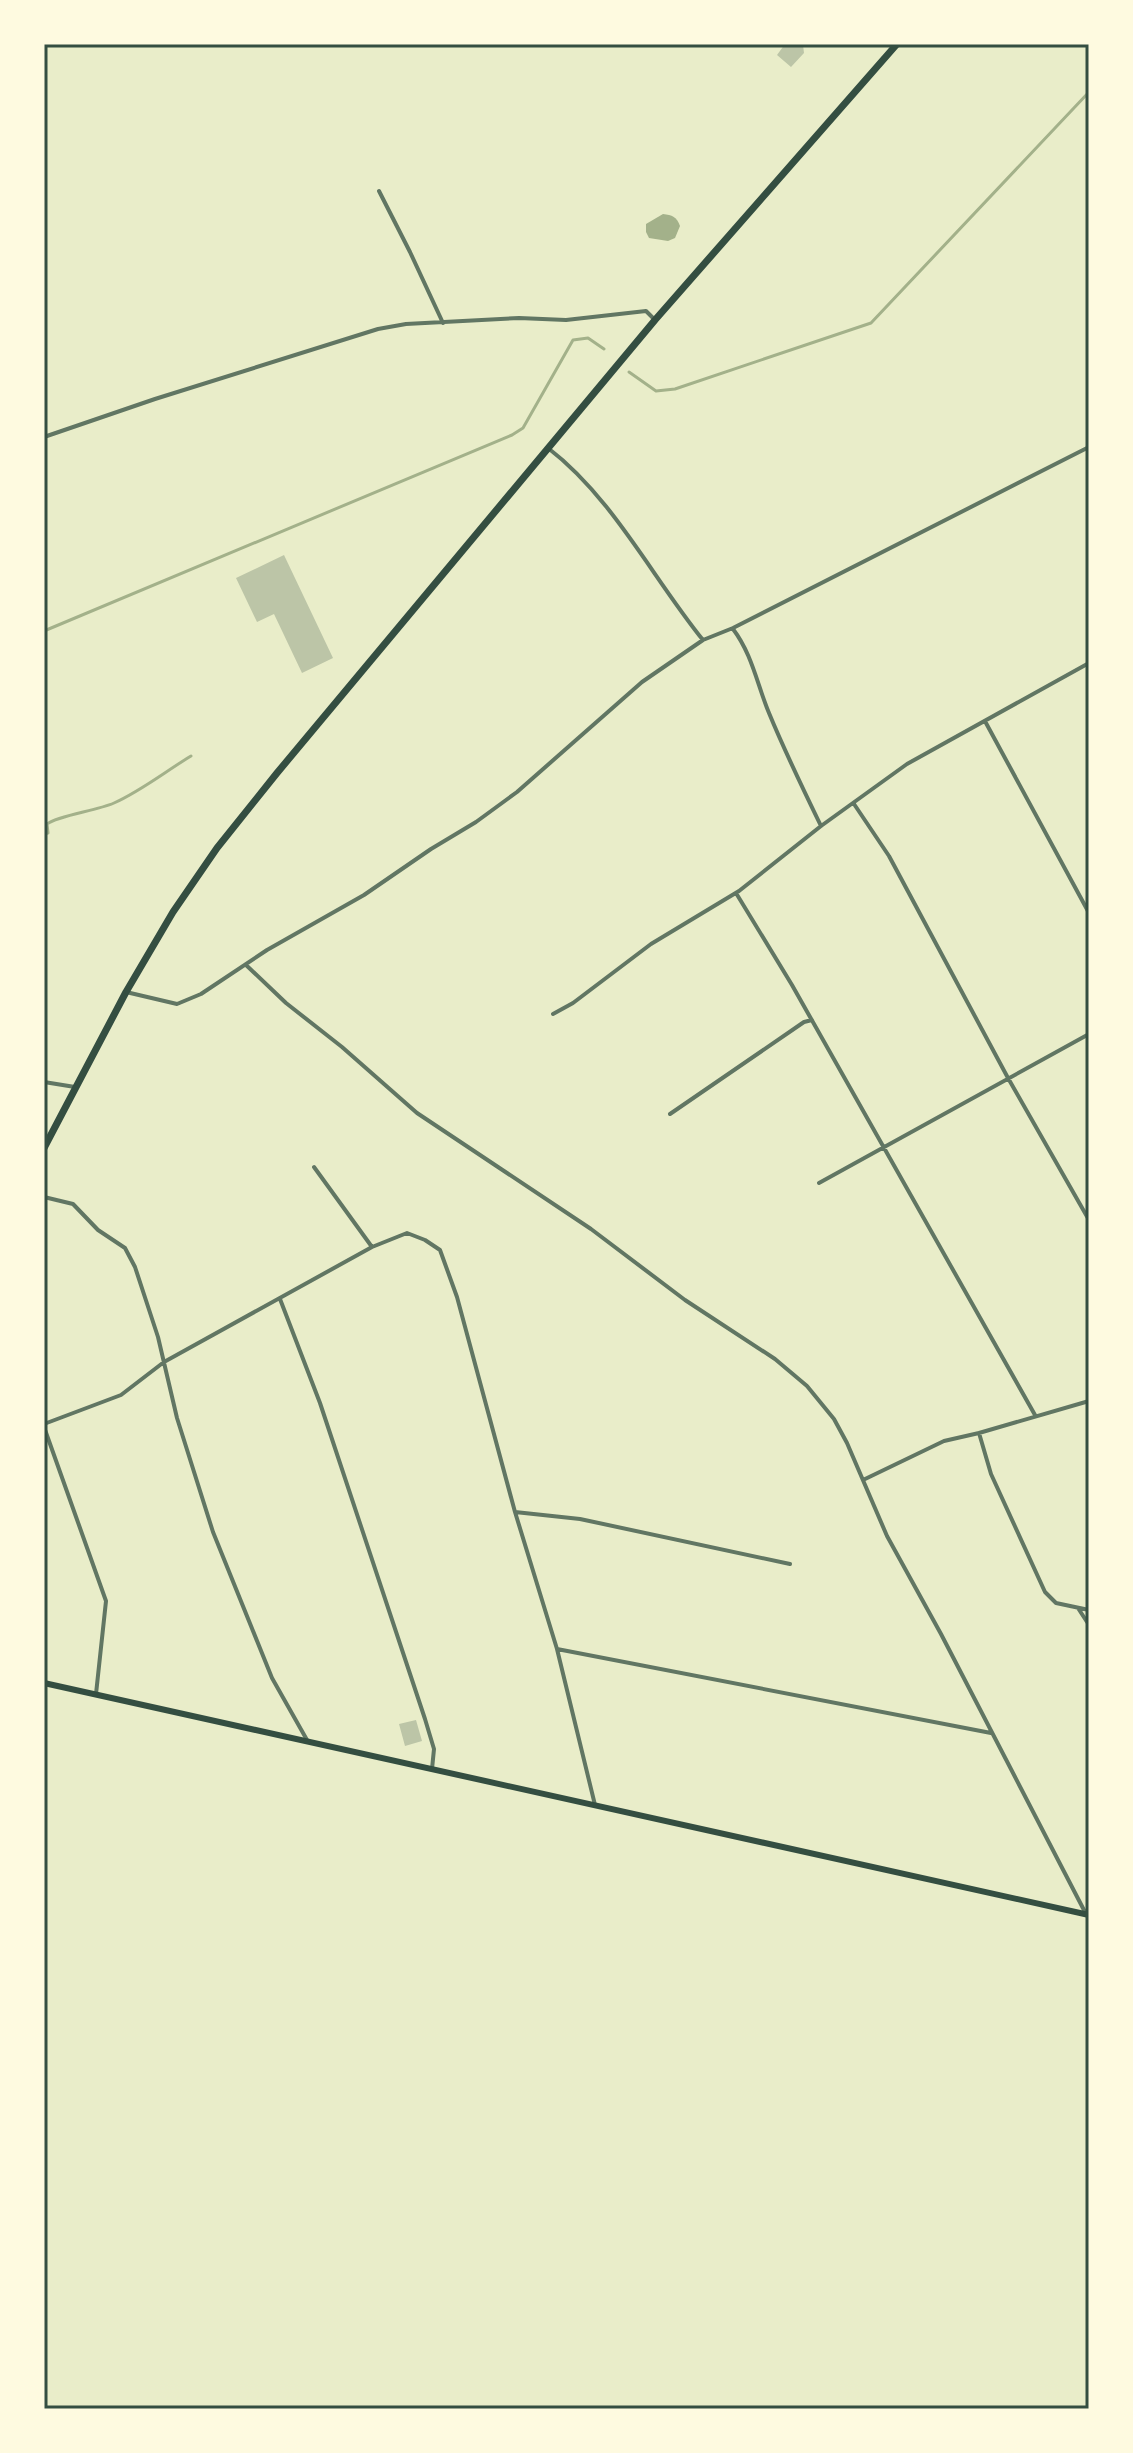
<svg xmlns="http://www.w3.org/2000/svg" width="1133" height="2453" viewBox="0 0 1133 2453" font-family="'Open Sans',sans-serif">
<rect width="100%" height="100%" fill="#e9edc9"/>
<!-- water -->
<path fill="#a3b18a" d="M663,214C672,215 677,217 680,226L675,238L668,241L649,238L646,232V224Z"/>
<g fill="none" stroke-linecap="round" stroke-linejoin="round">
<!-- stream -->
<path stroke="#a3b18a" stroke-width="3" d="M629,372L656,391L675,389L871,323L1089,92
M44,631L512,435L523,428L573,340L588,338L604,349
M44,834L48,833L47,824C59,815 96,811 114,803C141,791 166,771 191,756"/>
</g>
<!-- building -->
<path fill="#bcc5a7" d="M785,44L803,45L804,53L791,67L777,55Z
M284,555L333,658L302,673L274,614L257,622L236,578Z
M416,1720L422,1741L405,1746L399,1724Z"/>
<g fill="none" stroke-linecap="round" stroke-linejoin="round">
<!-- minor -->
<path stroke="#617663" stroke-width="4" d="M379,191L410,252L443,323
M44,437L155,399L378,329L406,324L519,318L566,320L646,311L655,320
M548,448C613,498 652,577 703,640
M733,629C752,654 757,684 769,713C785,752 803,789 821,826
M986,723L1089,913
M854,804L889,856L1008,1078L1089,1220
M736,893L792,985L1035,1415
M246,965L286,1003L342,1047L417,1113L591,1229L685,1300L775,1359L807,1386L834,1419L847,1443L887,1536L941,1634L1086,1914
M126,992L177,1004L201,994L267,950L364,895L431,849L476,822L517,792L642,682L703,640L733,628L1089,447
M553,1014L573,1003L651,944L739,891L821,826L907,764L1089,663
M44,1082L75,1087
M670,1114L804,1022L812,1020
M314,1167L372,1247
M819,1183L1089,1034
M44,1197L73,1204L98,1230L125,1248L135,1267L158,1337L177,1418L213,1532L272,1678L307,1740
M280,1299L320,1403L425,1719L434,1749L432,1769
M44,1424L121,1395L164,1362L372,1247L407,1233L425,1240L440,1250L457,1297L515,1512L557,1649L595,1805
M44,1427L106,1601L96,1694
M979,1433L991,1474L1045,1592L1056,1603L1089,1610
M863,1480L944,1441L979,1433L1089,1401
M515,1512L580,1519L790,1564
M1078,1608L1089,1625
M557,1649L991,1733"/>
<!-- secondary -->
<path stroke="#344e41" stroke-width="6" d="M44,1683L1089,1915"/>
<!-- trunk -->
<path stroke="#344e41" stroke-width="7" d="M44,1148L126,992L173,912L217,848L277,773L655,320L897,44"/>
</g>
<!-- border -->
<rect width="1133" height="2453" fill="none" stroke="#fefae0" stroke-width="92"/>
<rect x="46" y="46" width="1041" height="2361" fill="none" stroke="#344e41" stroke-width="3"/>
</svg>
